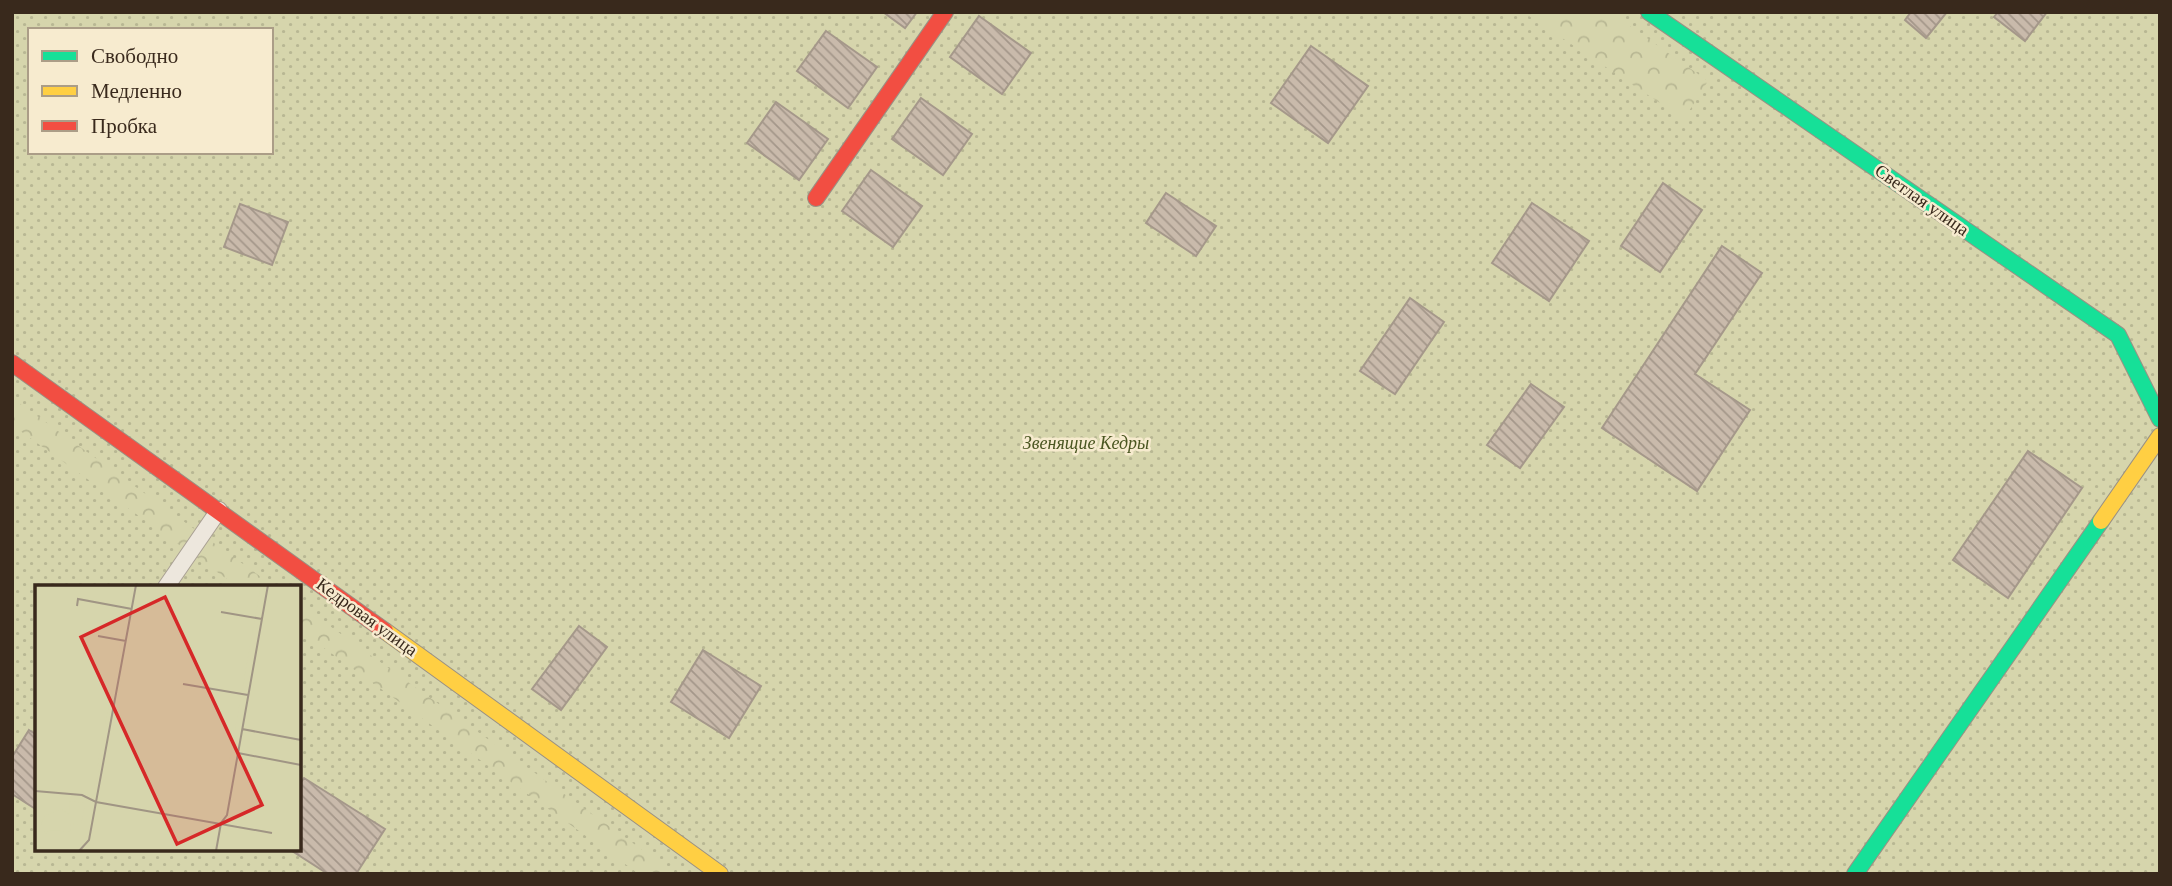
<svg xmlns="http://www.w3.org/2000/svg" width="2172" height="886" viewBox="0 0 2172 886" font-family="'Times New Roman',serif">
<defs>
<pattern id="green-dots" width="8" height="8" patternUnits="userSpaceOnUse" patternTransform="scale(1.75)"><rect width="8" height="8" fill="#d6d5ac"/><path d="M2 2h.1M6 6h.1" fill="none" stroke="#b8b793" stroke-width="1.8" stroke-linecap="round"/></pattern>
<pattern id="forest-crowns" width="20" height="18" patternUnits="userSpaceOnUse" patternTransform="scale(1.75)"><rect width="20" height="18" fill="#d6d5ac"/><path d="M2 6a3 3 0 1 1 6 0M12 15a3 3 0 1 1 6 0" fill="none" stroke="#b8b793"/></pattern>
<pattern id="building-back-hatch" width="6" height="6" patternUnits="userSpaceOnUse" patternTransform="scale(1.75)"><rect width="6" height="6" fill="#c9baab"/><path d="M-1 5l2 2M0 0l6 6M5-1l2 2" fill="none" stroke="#a4978a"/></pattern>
</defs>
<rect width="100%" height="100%" fill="#e5ddca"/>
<!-- green -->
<path fill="url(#green-dots)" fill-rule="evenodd" d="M12,12H2160V874H12ZM30,30H271V152H30ZM37,587H299V849H37Z"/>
<!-- forest -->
<path fill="url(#forest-crowns)" d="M1523,12H1610L1708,81L1684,119Z
M12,398L275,587H238L12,425Z
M299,604L676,874H639L299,630Z"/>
<!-- building -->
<path fill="url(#building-back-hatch)" stroke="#a5988a" stroke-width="2" d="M883,12H917L905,28Z
M1911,12H1947L1926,38L1905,20Z
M1998,12H2047L2025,41L1994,17Z
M979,16L1031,53L1002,94L950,57Z
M826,31L877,67L848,108L797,71Z
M1311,46L1368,86L1328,143L1271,103Z
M921,98L972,134L943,175L892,139Z
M776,102L828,139L799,180L747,143Z
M871,170L922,206L893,247L842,211Z
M1663,183L1702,210L1660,272L1621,246Z
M1166,193L1216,226L1196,256L1146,223Z
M1532,203L1589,241L1549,301L1492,263Z
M240,204L288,222L272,265L224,247Z
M1722,246L1762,273L1695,374L1750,410L1697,491L1602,428Z
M1410,298L1444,322L1395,394L1360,371Z
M1531,384L1564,407L1520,468L1487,445Z
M2028,451L2082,488L2008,598L1953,560Z
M579,626L607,647L561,710L532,689Z
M703,650L761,686L729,738L671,702Z
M29,730L37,735V810L12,794V757Z
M304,778L385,829L356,874H328L289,849H299V785Z"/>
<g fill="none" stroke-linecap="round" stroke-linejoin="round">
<!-- lane casing -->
<g stroke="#aaa194" stroke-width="18">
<path id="lane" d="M166,587L219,510"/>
</g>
<!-- fast casing -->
<g stroke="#9a9184" stroke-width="18">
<path id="fast" d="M1649,12L2118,335L2160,419
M1855,874L2101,521"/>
</g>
<!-- slow casing -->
<g stroke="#9a9184" stroke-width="18">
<path id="slow" d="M2101,521L2160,436
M385,631L720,874"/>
</g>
<!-- jam casing -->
<g stroke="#9a9184" stroke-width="18">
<path id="jam" d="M816,198L945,12
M12,363L385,631"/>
</g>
<!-- lane -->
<use href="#lane" stroke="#ede7dd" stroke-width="16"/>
<!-- fast -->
<use href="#fast" stroke="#16e098" stroke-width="16"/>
<!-- slow -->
<use href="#slow" stroke="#ffcf43" stroke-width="16"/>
<!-- jam -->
<use href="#jam" stroke="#f24e42" stroke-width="16"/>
</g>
<g text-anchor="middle" stroke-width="5" stroke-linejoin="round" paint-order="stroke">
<!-- street labels -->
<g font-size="18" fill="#39291c" stroke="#f7ebcf">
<text transform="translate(1922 200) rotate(35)" y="6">Светлая улица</text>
<text transform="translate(367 617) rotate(36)" y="6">Кедровая улица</text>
</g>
<!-- park labels -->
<g font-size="18" font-style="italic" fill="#4a5621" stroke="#f7ebcf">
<text x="1086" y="449">Звенящие Кедры</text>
</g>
</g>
<!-- overview -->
<g transform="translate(35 585)">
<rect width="266" height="266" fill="#e5ddca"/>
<path d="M0,0H266V266H0Z" fill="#d6d5ac"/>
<path d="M96,0H99L60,207L58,206ZM226,0H231L225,36L199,179L194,178ZM34,216L50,218L46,241L35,238L36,247L15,245L10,249L6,238L11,230L26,224L35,230Z" fill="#d6d5ac"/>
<path fill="none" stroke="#a09584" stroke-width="2" d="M42,21L43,14L97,24M186,27L227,34M63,51L91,56M148,99L213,110M207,144L266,155M203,168L266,180M0,206L47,210L61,217L237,248M44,266L54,255L101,0M181,266L186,238L192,230L233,0"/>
<path fill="#d62828" fill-opacity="0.15" stroke="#d62828" stroke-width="3.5" d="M130,12L227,220L142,259L46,52Z"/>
<rect width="266" height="266" fill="none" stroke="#39291c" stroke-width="3.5"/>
</g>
<!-- border -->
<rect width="2172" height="886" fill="none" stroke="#39291c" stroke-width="28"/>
<!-- legend -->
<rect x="28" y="28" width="245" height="126" fill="#f7ebcf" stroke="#ab9d87" stroke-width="2"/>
<rect x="42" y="51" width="35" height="10" fill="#16e098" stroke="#ab9d87" stroke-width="2"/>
<text x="91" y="63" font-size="21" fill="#39291c">Свободно</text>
<rect x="42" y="86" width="35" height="10" fill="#ffcf43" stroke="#ab9d87" stroke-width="2"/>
<text x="91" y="98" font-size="21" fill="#39291c">Медленно</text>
<rect x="42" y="121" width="35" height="10" fill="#f24e42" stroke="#ab9d87" stroke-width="2"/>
<text x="91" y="133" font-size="21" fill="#39291c">Пробка</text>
</svg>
